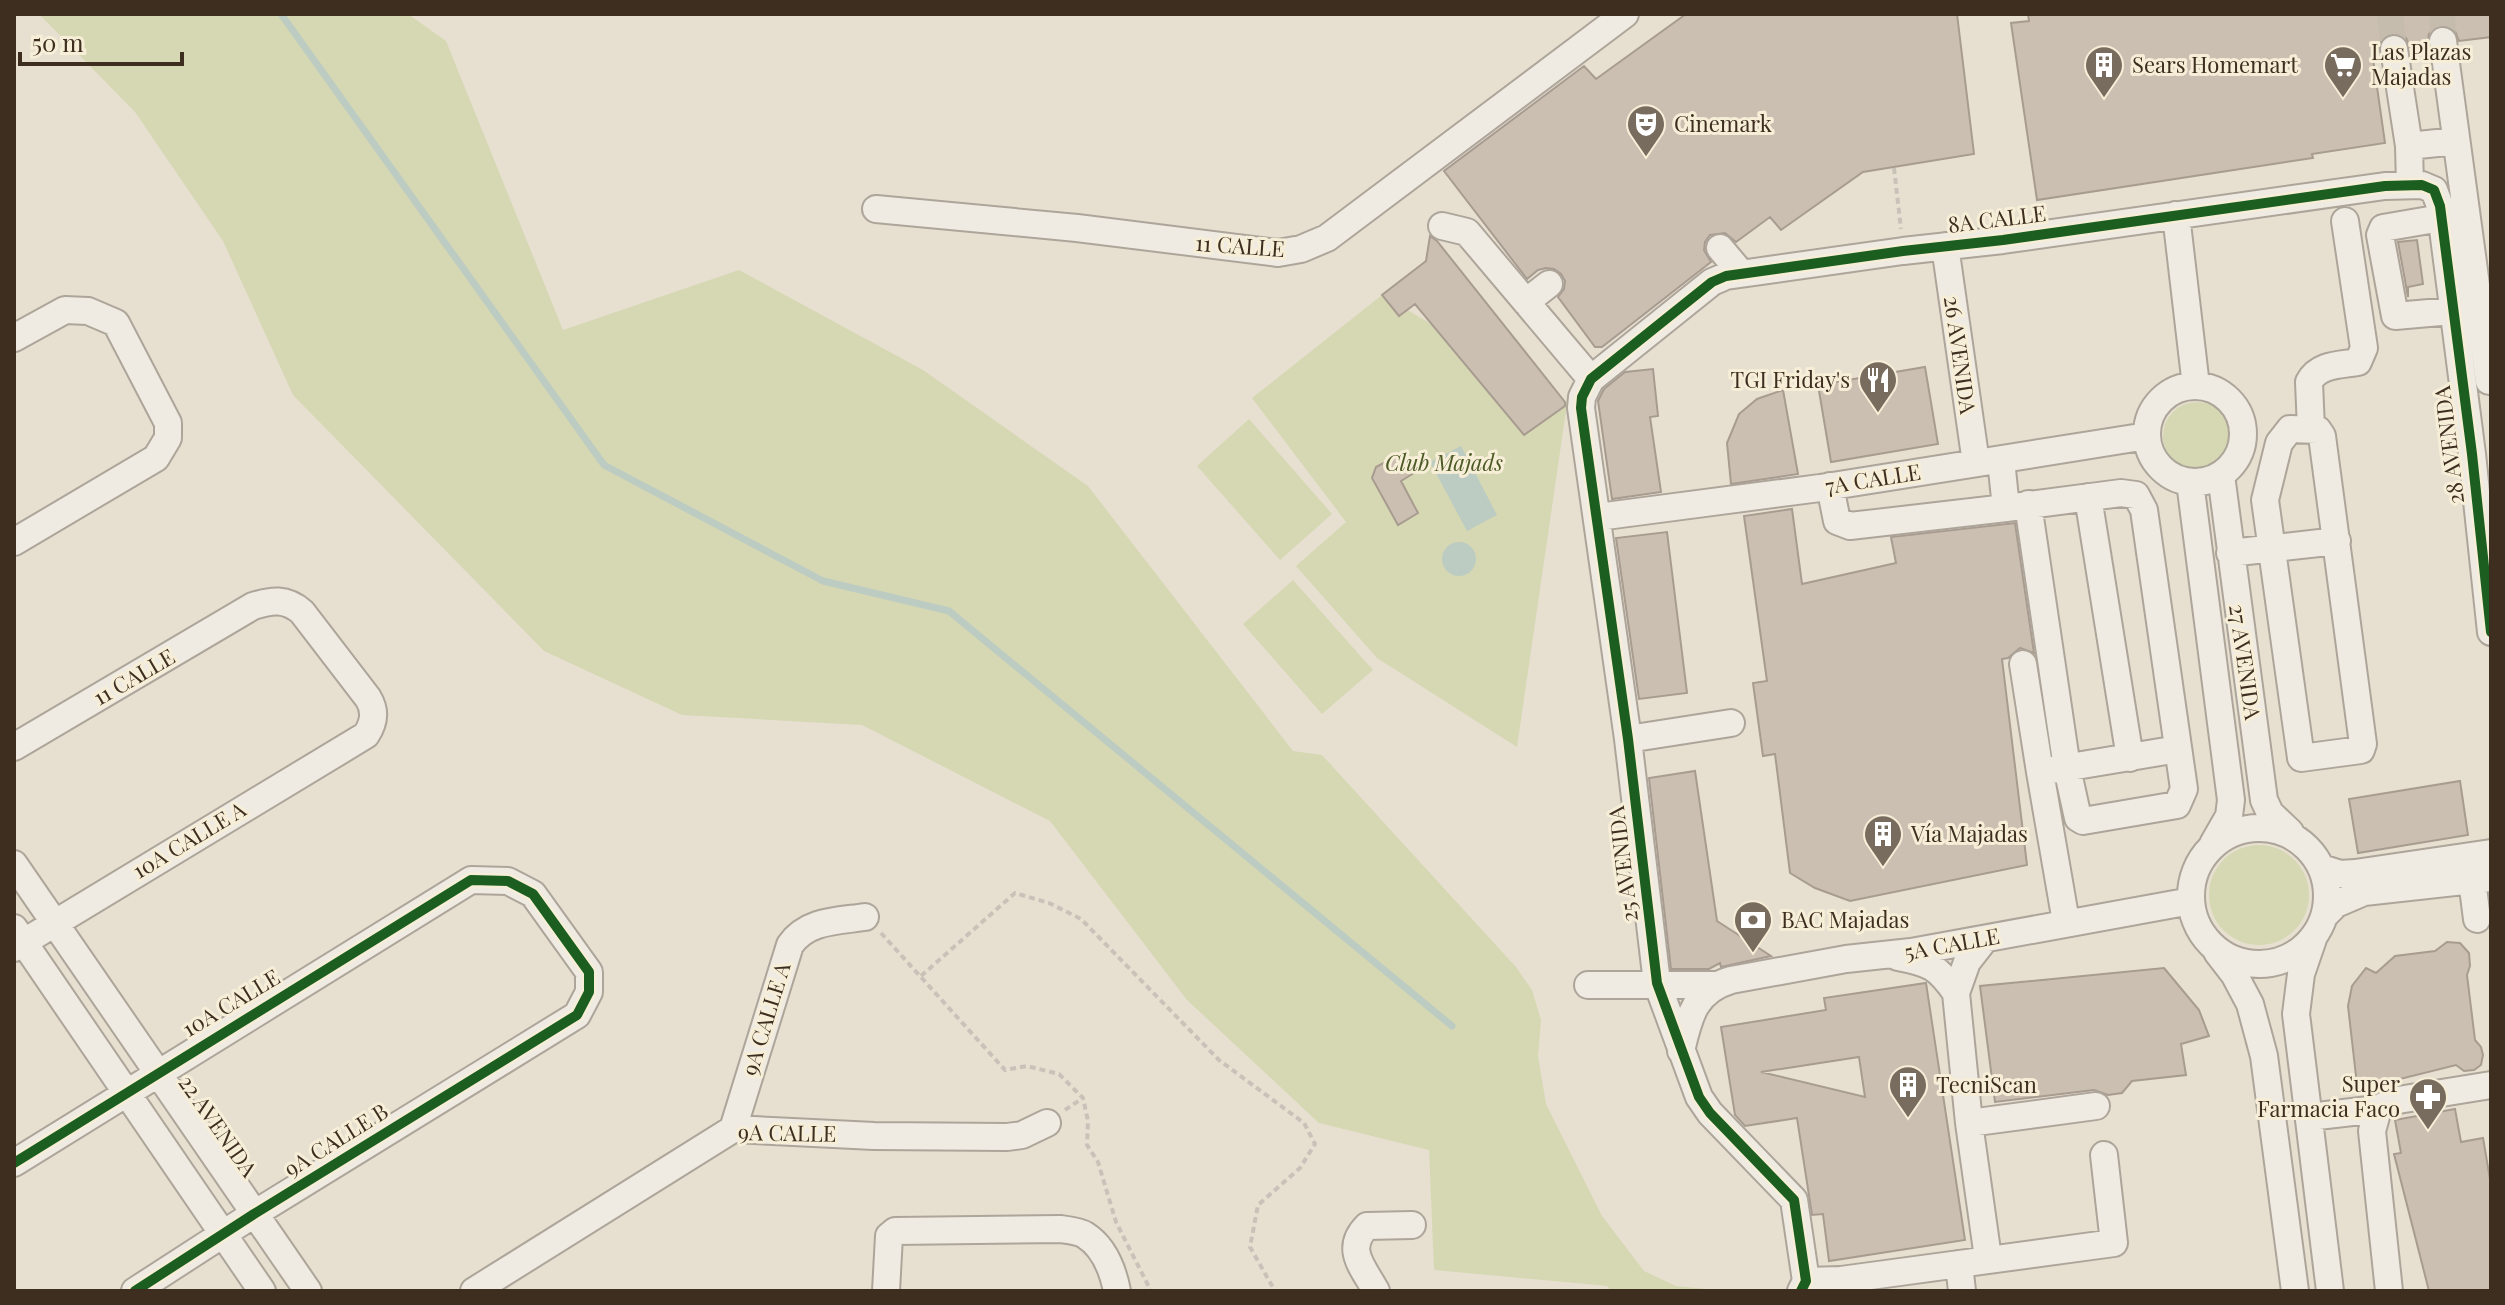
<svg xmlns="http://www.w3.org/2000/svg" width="2505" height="1305" viewBox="0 0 2505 1305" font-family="'Playfair Display',serif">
<rect width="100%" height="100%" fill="#e7e0d1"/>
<!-- green -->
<path fill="#d6d7b3" d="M39,14H408L446,41L563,330L739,270L923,370L1088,486L1293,751L1322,755L1516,967L1532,990L1541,1020L1538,1056L1546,1104L1602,1216L1644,1271L1676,1286L1727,1291H1611L1607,1286L1434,1270L1429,1150L1319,1123L1187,1000L1050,821L862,725L682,715L544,651L293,395L223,241L135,112Z
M1382,295L1567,404L1517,747L1377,658L1296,566L1346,522L1252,398Z
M2163 436a34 34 0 1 1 68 0a34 34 0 1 1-68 0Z
M1249,419L1332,514L1280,560L1197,466Z
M1293,580L1373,670L1322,714L1243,624Z
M2209 895a50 50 0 1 1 100 0a50 50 0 1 1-100 0Z"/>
<!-- water -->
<path fill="#bcccc2" d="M1461,446L1497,515L1467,531L1430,462Z
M1442 559a17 17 0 1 1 34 0a17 17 0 1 1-34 0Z"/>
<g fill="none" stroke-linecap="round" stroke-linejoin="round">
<!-- stream -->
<path stroke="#bcccc2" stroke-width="7" d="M281,14L604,465L823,581L949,611L1452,1026"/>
</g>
<!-- building -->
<path fill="#cbbfb2" stroke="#a89c90" stroke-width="2" fill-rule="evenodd" d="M1686,14H1957L1974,154L1863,172L1781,230L1770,217L1736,242L1725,233L1710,235L1705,242L1704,250L1711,262L1602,347H1595L1558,297L1564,289L1565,281L1561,274L1554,269L1546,268L1538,270L1527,279L1444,171L1584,66L1596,79Z
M2028,14H2491V37L2459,41L2455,31L2442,25L2434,28L2429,34L2427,45L2410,47L2406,38L2399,34L2391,33L2383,37L2378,51L2372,52L2385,143L2312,154L2313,158L2037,200L2011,23L2029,21Z
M1430,236L1437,241L1565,402V406L1524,435L1415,304L1399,316L1382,295L1426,261Z
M2417,240L2423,284L2408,287V297L2398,242Z
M1925,367L1938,444L1831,462L1818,385Z
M1653,369L1658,416L1650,417L1661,492L1612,499L1598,401L1604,389L1625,372Z
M1783,390L1798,474L1731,484L1727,443L1739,414L1757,399Z
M1402,453L1414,473L1401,481L1418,513L1398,525L1372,478L1376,467Z
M1792,509L1802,584L1896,563L1891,537L2015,523L2034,653L2020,648L2008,658L2002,659L2027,865L1850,901L1815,888L1790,873L1775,754L1763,756L1753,683L1767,681L1744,516Z
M1667,532L1687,693L1639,699L1616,538Z
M1695,771L1717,921L1771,956L1721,967L1720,963L1709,969H1671L1649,778Z
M2460,781L2468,835L2358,853L2349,799Z
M2447,942L2460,943L2469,953L2470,966L2467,975L2475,1040L2481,1047L2483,1055L2481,1065L2474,1070L2464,1071L2456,1065L2372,1086L2356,1076L2348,1006L2352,986L2366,968L2376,973L2395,956L2435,951Z
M2164,968L2199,1010L2209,1036L2181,1044L2186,1075L2132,1081L2122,1093L2108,1095L2094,1090L1995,1102L1980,986Z
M1926,983L1965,1240L1829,1261L1823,1214L1812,1215L1797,1118L1745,1126L1735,1115L1721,1027L1826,1010L1824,998ZM1859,1057L1865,1097L1761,1072Z
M2455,1109L2461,1142L2483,1138L2491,1185V1291H2429L2394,1154L2401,1153L2395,1120Z"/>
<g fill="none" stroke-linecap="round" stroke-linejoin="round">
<!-- minor-tunnel -->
<path stroke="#c5bcae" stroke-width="26" stroke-dasharray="26 13" stroke-linecap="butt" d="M2390,14L2394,49
M2442,14L2443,41"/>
<!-- minor casing -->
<g stroke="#ada599" stroke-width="30">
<path id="minor" d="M2443,41L2489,381
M2394,49L2409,146L2410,185
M2409,146L2456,141
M876,209L1077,228L1278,253L1301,249L1327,238L1625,14
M2176,215L2196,386
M2441,218L2383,228L2380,235L2395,316L2452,311
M1442,226L1467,232L1591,379
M1945,246L1976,463
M1720,248L1741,273
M1526,302L1549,284
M14,338L65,310L88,311L116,323L168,423V438L156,458L14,542
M2147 434a48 48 0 1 1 96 0a48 48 0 1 1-96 0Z
M2290,429L2318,430L2322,436L2363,744L2361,750L2301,758L2265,500L2279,443Z
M2311,429L2309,382C2318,364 2340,365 2358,362L2364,348L2345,221
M2001,460L2006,508
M2221,475L2264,800L2270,813L2290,832
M2190,482L2231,800L2229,816L2213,844
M1830,486L1837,521L1850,526L2006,508L2121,493L2136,495L2144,510L2184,789L2177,805L2083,821L2078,818L2067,768L2028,504
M2088,497L2130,758
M1598,517L1820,488L2147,436
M2230,553L2337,541
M2023,664L2040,772
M1628,739L1731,723
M14,747L253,606C272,600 286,598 302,612L368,698C376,711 374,723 366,735L14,948
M2191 896a68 68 0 1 1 136 0a68 68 0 1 1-136 0Z
M14,864L308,1291
M2322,868L2340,874L2355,873L2491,853
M2472,880L2477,919
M2325,915L2336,904L2364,892L2491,878
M2066,922L2040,772L2178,749
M14,928L262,1291
M1985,939L1967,962L1956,993L1969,1123L1988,1258
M2313,939L2301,974L2296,1014L2330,1291
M2217,952L2234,974L2250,1004L2264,1056L2295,1291
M1898,957C1930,963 1938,967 1956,993
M1588,985H1714
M1681,1051C1689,1017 1694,991 1731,980L1846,959L1911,952L2191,901
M2378,1109L2372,1131L2389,1291
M2309,1117L2378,1109L2392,1101L2491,1085
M1969,1123L2096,1106
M733,1129L790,945C807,920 838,921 865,917
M14,1163L471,880L508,881L533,894L589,972V992L577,1015L254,1214L135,1291
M1959,1264L1962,1291
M1806,1281L1841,1280L2114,1243L2104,1155
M474,1291L733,1129L874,1136L1007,1137L1022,1135L1047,1123
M886,1291L889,1236L895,1231L1060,1229C1068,1230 1079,1231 1085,1235C1104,1247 1113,1271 1117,1291
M1376,1291C1363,1267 1344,1249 1367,1226L1412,1225
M1801,1291L1806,1281L1794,1200L1710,1113L1699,1097L1657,983L1628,739L1581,408L1582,397L1591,379L1712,282L1726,276L1903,251L2003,240L2385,186L2422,185L2434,190L2440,206L2472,454L2491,632"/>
</g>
<!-- path -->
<path stroke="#c8c2b9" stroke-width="4" stroke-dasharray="6 4" stroke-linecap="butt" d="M1894,168L1901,229
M881,933L1005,1070L1027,1066L1059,1074L1083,1098L1088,1121L1087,1145L1098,1162L1116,1222L1151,1291
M921,976L1015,893L1049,903L1081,919L1219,1060L1304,1123L1315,1144L1300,1168L1258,1205L1250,1247L1275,1291
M1065,1110L1083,1098"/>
<!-- minor -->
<use href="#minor" stroke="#efebe3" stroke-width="26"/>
<!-- cycleway casing -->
<g stroke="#f7eed8" stroke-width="15">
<path id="cycleway" d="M14,1163L471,880L508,881L533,894L589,972V992L577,1015L254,1214L135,1291
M1801,1291L1806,1281L1794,1200L1710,1113L1699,1097L1657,983L1628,739L1581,408L1582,397L1591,379L1712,282L1726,276L1903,251L2003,240L2385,186L2422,185L2434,190L2440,206L2472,454L2491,632"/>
</g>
<!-- cycleway -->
<use href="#cycleway" stroke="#1b5e20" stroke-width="10"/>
</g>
<!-- icons -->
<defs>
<g id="building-pin" transform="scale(2)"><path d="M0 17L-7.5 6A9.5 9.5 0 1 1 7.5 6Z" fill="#786c5e" stroke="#f7eed8"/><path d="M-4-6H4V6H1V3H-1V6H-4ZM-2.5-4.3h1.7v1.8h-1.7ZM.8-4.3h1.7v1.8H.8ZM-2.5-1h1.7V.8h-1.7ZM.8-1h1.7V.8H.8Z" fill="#fff"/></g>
<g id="supermarket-pin" transform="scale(2)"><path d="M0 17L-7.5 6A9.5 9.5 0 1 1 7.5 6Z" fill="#786c5e" stroke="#f7eed8"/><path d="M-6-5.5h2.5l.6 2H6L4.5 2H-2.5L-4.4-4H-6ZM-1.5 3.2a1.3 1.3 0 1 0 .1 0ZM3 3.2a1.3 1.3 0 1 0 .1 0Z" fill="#fff"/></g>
<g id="theatre-pin" transform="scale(2)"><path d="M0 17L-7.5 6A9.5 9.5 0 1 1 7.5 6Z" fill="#786c5e" stroke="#f7eed8"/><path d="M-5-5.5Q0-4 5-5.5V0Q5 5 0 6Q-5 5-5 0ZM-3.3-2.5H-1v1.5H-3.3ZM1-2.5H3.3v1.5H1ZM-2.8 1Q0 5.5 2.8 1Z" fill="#fff"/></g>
<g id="restaurant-pin" transform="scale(2)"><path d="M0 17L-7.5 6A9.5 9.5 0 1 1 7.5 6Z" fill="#786c5e" stroke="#f7eed8"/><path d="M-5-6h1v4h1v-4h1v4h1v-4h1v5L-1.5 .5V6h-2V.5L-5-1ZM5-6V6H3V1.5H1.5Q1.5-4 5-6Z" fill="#fff"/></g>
<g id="bank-pin" transform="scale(2)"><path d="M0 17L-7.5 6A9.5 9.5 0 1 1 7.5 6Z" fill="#786c5e" stroke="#f7eed8"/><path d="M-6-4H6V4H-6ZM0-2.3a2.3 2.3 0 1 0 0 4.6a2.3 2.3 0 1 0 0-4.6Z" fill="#fff"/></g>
<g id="pharmacy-pin" transform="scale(2)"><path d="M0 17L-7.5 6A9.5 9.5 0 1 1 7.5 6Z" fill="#786c5e" stroke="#f7eed8"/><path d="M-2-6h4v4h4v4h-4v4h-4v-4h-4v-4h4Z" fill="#fff"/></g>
</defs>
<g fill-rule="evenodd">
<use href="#building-pin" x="2104" y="65"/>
<use href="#supermarket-pin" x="2343" y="65"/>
<use href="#theatre-pin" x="1646" y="124"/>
<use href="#restaurant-pin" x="1878" y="380"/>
<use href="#building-pin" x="1883" y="834"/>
<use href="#bank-pin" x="1753" y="920"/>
<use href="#building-pin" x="1908" y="1085"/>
<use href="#pharmacy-pin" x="2428" y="1097"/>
</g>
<g text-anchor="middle" stroke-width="6" stroke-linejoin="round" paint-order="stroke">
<!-- poi labels -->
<g font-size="22" fill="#3d2e20" stroke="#f7eed8" text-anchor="start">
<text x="2371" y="60">Las Plazas<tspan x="2371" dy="25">Majadas</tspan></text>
<text x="2132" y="73">Sears Homemart</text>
<text x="1674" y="132">Cinemark</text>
<text x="1850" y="388" text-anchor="end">TGI Friday's</text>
<text x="1911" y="842">Vía Majadas</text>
<text x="1781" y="928">BAC Majadas</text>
<text x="2400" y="1092" text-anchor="end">Super<tspan x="2400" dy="25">Farmacia Faco</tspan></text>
<text x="1936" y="1093">TecniScan</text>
</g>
<!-- street labels -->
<g font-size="22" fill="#3d2e20" stroke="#f7eed8">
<text transform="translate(1997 219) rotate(-7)" y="8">8A CALLE</text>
<text transform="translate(1240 246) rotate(4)" y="8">11 CALLE</text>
<text transform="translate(1960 355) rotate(82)" y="8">26 AVENIDA</text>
<text transform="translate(2449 445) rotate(-97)" y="8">28 AVENIDA</text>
<text transform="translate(1873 479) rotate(-9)" y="8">7A CALLE</text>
<text transform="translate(2245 662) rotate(82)" y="8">27 AVENIDA</text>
<text transform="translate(134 677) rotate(-30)" y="8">11 CALLE</text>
<text transform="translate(189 840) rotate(-31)" y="8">10A CALLE A</text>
<text transform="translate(1623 864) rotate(-97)" y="8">25 AVENIDA</text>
<text transform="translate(1952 944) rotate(-10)" y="8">5A CALLE</text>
<text transform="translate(231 1003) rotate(-31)" y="8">10A CALLE</text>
<text transform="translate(766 1019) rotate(-73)" y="8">9A CALLE A</text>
<text transform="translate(218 1126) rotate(55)" y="8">22 AVENIDA</text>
<text transform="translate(787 1133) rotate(1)" y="8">9A CALLE</text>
<text transform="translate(336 1140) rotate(-32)" y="8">9A CALLE B</text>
</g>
<!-- park labels -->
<g font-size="22" font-style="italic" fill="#4d5a26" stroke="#f7eed8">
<text x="1444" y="471">Club Majads</text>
</g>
</g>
<!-- border -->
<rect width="2505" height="1305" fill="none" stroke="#3d2e20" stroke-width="32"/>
<!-- scale -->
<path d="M20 52v12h162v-12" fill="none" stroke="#3d2e20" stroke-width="4"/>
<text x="32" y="52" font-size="24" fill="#3d2e20" stroke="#f7eed8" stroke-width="6" paint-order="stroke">50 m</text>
</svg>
